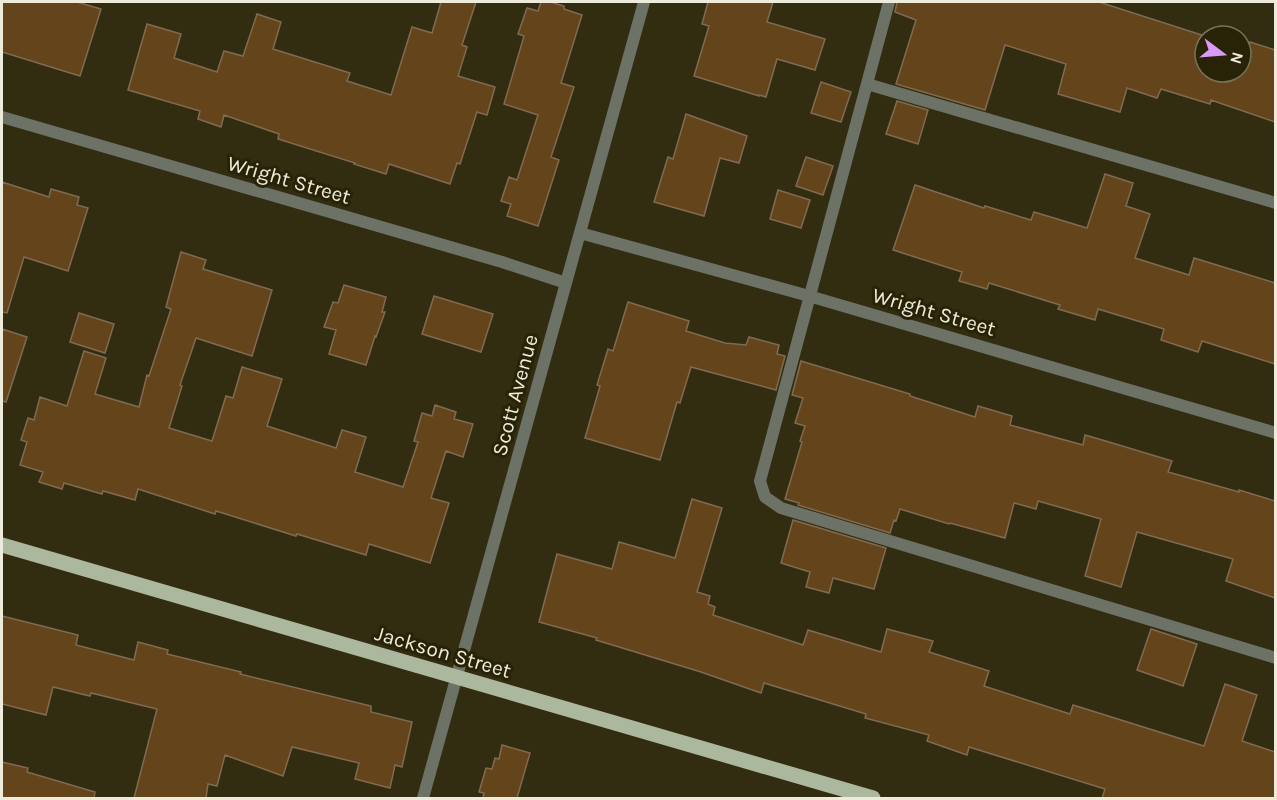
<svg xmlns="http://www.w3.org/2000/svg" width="1277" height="800" viewBox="0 0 1277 800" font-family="Karla,sans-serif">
<rect width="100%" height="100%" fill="#322d10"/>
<!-- building -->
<path fill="#64441b" stroke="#806b52" stroke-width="1.5" d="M2,2H77L101,9L80,76L2,52Z
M441,2H476L462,45L467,47L458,76L495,87L487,115L477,112L460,164L457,163L450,184L389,164L386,174L354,164L355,163L278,139L279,134L224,115L221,127L198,119L200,111L128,90L147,24L181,34L174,58L217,72L224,51L243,56L257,14L281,22L273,49L350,73L347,81L391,95L412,27L432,33Z
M541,2H550L564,6V9L582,15L561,83L574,87L551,157L559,160L538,226L507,216L511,204L501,201L509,177L517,180L538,115L504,104L524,36L518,34L527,8L538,11Z
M708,2H773L767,22L825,39L815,70L777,59L766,97L759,95V96L694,76L709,26L702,24Z
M897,2H1099L1205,36V72H1241V48L1247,50L1250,42L1275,50V122L1211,100L1210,104L1161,89L1157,98L1127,88L1120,112L1058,94L1066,64L1005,45L985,110L896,84L916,20L895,12Z
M821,82L851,92L841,122L811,113Z
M897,101L928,110L918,144L886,134Z
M686,114L747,136L739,163L720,158L704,216L654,202L668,157L673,159Z
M806,157L833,166L823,195L796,186Z
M1105,174L1133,183L1126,206L1150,214L1135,258L1189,275L1194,258L1275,283V364L1202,341L1198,352L1161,340L1164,329L1098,309L1095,320L1058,309L1060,305L989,283L987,289L959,281L962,272L893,250L915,185L984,208L985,206L1031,220L1034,212L1087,228Z
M2,182L49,197L51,189L79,197L77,205L88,208L68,271L24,257L7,313L2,312Z
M778,190L810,200L801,228L770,219Z
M181,252L206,260L203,269L272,290L252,356L196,338L180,385L182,386L169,428L212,441L226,396L233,398L242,367L282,379L267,426L336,448L342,430L366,437L355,472L403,487L418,442L414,441L422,413L432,416L435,405L456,412L454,419L473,424L463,457L446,451L431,498L449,503L430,563L369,544L366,555L297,534L296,536L216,511L215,514L138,489L135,500L103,491L102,494L64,483L62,489L39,482L43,472L20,465L27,442L21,440L28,418L34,420L40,397L67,406L84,351L106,358L95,394L139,407L147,375L149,376L171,309L166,307Z
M344,285L386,297L382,312H385L376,337L375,336L366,365L329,354L336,330L324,327L333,302L338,303Z
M434,296L493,314L481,352L422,334Z
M628,302L689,321L686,331L725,343L746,345L749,337L779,345L777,354L785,356L776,390L691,367L680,403L677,402L660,460L585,438L600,386L597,385L608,349L613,351Z
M79,313L114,324L105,353L70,342Z
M2,329L27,337L6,402L2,401Z
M801,361L910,394V396L975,417L978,406L1012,416L1010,425L1083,445L1085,435L1109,442L1172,461L1168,472L1239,492V490L1275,501V598L1226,581L1233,559L1137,532L1121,587L1085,576L1101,519L1038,501L1036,509L1014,503L1005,538L950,523L949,524L900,509L896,521L894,520L890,533L798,505L799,503L785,499L802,442L800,441L805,426L795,423L803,398L792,395Z
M692,499L722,508L697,592L710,596L708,604L715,607L713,615L803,645L808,630L881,652L887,629L933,641L929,652L989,671L984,686L1070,714L1073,705L1204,746L1225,684L1257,695L1242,741L1275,752V798H1102L1105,789L969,747L967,755L927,741L929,735L865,718L866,714L764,683L761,693L701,672L596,640L597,638L539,622L557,554L612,569L619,542L675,558Z
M793,520L886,548L874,589L833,578L829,593L806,587L810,572L781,563Z
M2,616L78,635L76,645L134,660L138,642L168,650L167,654L241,672L240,674L371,706V712L412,722L402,767L395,765L390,788L355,779L359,763L292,747L283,776L225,755L217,786L208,784L206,798H134L157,709L91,693L90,696L53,687L46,715L2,704Z
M1151,629L1197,644L1183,686L1137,670Z
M502,745L530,753L517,798H483L484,793L479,792L486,768L492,769L495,758L499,759Z
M2,762L28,768L27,772L95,792L94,798H2Z"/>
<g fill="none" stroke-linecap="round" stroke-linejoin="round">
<!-- service -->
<path stroke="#6c7266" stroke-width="12" d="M889,2L760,481L765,497L781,508L1276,658
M867,84L1276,203"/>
<!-- minor -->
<path stroke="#6c7266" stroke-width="12" d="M2,117L502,262L566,283
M580,233L809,296L1276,433
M423,798L644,2"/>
<!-- primary -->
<path stroke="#abb89e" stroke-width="15" d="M2,545L873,798"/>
</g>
<g text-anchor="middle" stroke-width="6" stroke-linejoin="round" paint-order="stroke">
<!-- street labels -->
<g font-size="21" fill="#edebda" stroke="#282306">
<text transform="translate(289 180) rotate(16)" y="7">Wright Street</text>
<text transform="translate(934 312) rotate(16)" y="7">Wright Street</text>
<text transform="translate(515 395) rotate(-75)" y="7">Scott Avenue</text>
<text transform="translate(443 652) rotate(16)" y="7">Jackson Street</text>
</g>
</g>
<!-- border -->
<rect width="1277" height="800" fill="none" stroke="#edebda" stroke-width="6"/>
<!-- north arrow -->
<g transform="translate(1223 54) rotate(106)"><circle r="28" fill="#282306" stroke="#77735b" stroke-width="1.5"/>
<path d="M0-4.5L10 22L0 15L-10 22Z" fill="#d99af7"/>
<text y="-9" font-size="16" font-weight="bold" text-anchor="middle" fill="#edebda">N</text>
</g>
</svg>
